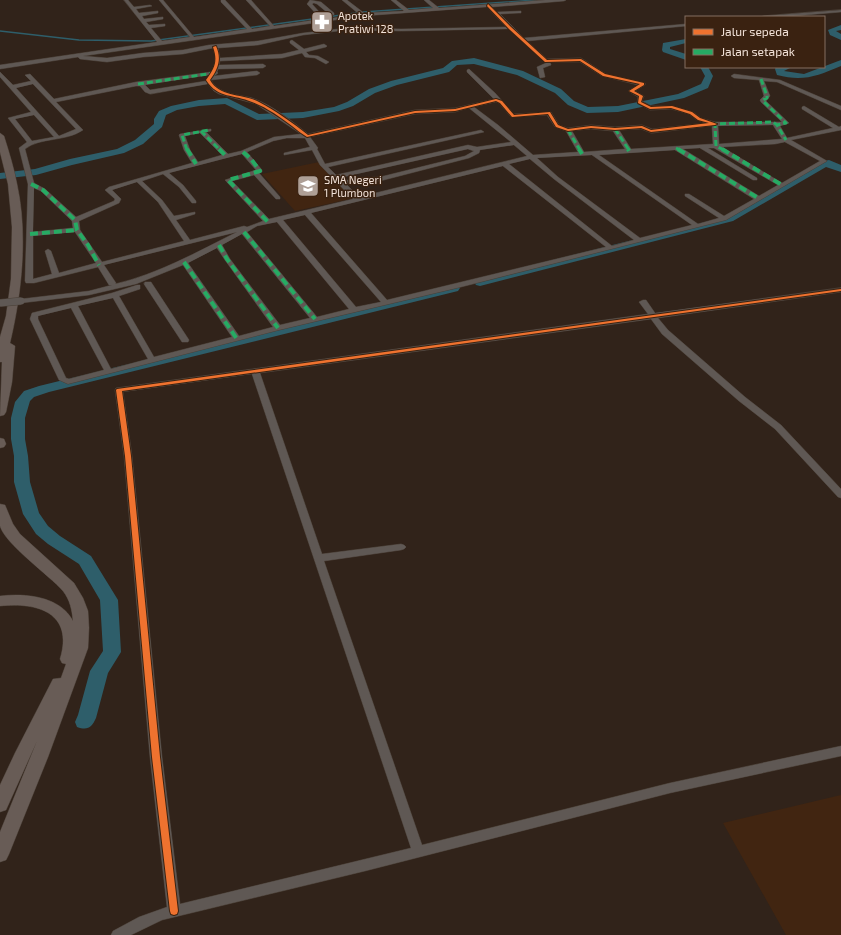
<svg xmlns="http://www.w3.org/2000/svg" width="841" height="935" viewBox="0 0 841 935" font-family="'Exo 2',sans-serif">
<rect width="100%" height="100%" fill="#31231a"/>
<!-- built -->
<path fill="#412511" d="M319,162L355,198L295,211L262,174Z
M841,795V935H786L723,823Z"/>
<g fill="none" stroke-linecap="round" stroke-linejoin="round">
<!-- stream -->
<path stroke="#2e5e6a" stroke-width="1.5" d="M363,12L536,0
M0,31L79,40L151,41L356,13"/>
<!-- river -->
<path fill="#2e5e6a" fill-rule="evenodd" d="M841,25V30L836,31L841,34V40L830,35L828,30Z
M686,39V43L670,47V49L686,54V60L663,52L662,50L663,43Z
M474,58L523,71L561,89L574,101L588,107L618,106L678,94L701,84L705,76L700,67H708L713,76L708,88L684,98L618,112L587,113L568,105L555,93L517,75L474,64L457,65L449,72L397,85L375,93L353,106L339,111L303,118L257,120L225,104L199,106L177,110L166,115L162,127L143,144L124,153L72,165L36,175L0,179V173L35,169L70,159L117,149L135,140L154,124V119L159,111L171,106L199,100L227,98L259,114L303,112L334,107L347,102L369,89L391,81L443,68L452,61Z
M841,60V66C817,76 803,82 777,75L775,69L776,67H792L784,71L804,74Z
M829,160L841,165V172L826,167L733,221L480,286L476,285L474,282L476,279L725,217L819,162Z
M454,284L458,285L460,288L458,291L49,392L34,397L30,401L25,418V439L28,456L30,482L39,513L48,526L60,536L91,556L118,600L121,652L108,673L96,718C92,727 88,731 77,727L75,722L78,715L90,671L103,651L100,600L79,564L48,544L36,534L23,514L14,482V456L11,439V418L15,402L24,391L39,386Z"/>
<!-- minor casing -->
<g stroke="#4a3f36" stroke-width="1">
<path id="minor" d="M124,0H128L134,7L150,5L152,6L136,9L139,13L158,11V13L142,16L144,19L163,17V19L146,22L149,25L165,24V26L151,28L162,41L190,37L159,0H163L194,37L247,29L221,2V0H225L252,29L270,26L246,0H251L274,26L328,18L319,17L307,4L310,0L321,2L334,13V15L331,16L333,18L359,14L342,0H347L364,13L404,11L391,0H396L409,10L433,8L424,0H429L439,8L545,0H566L564,1L492,7L497,12L521,11V13H519L500,14L524,38L686,24V26L527,41L547,59L581,58L606,74L645,83V85L635,91L644,96L642,101L651,106H673L693,112L701,118L715,122H782L761,102L760,100L764,96L759,80L734,78L731,76L734,74L780,80L841,106V110L777,82L764,81L770,96L766,101L789,123L780,126L787,138L833,128L802,109V107L804,106L839,127L841,126V130L791,140L827,161L726,220L461,287L279,330L68,384L59,380L30,319L32,313L112,293L137,285H140V289L119,296L154,357L232,337L183,265L136,284L89,295L21,303L17,301L21,299L89,291L112,285H109L98,267L34,283H26L25,281L28,184L19,148L27,142L8,118L31,112L0,77V72L13,85L31,81L25,75L30,74L54,99L136,82L211,72C216,64 216,57 213,48L183,54L143,57L107,62L80,59L78,57L0,69V65L157,42ZM314,3L317,4L329,14L322,15L312,4ZM487,7L506,27L401,29L347,28L303,33L258,41L209,45L183,50L143,53L107,58L83,56L363,16ZM509,29L546,63L537,67L540,78L545,77L543,68L551,65L550,62H580L602,76L638,85L628,91L638,97L637,103L650,110L671,109L689,114L697,120L706,123L652,129L642,125L615,127L591,125L568,128L559,125L551,112L514,114L495,93L469,69L467,70V72L494,99L455,108L415,110L308,134C292,121 272,105 252,98C237,94 220,95 211,80L257,75L260,73L257,71L214,76L218,73L217,72L218,69L263,68L266,66L263,64L219,65L220,61L282,58L302,53L305,57L315,58L326,64L329,62L318,56L309,55L306,52L326,47L327,46L324,44L304,49L292,40L290,41V43L299,50L282,54L220,58L218,48L258,45L303,35L347,30L401,31ZM209,75L206,81L150,90L145,85ZM33,84L76,129L59,136L16,88ZM208,84L214,91L219,94L256,104L301,134L274,137L241,151L228,154L206,132L211,131V129L180,134L179,135L184,150L192,163L109,187L105,190L115,199L114,201L76,217L45,189L34,183L25,149C40,137 66,142 83,130L56,102L136,86H140L145,92L150,94ZM496,102L499,103L511,117L547,115L555,127L566,131L578,152L533,155L498,125L474,107ZM469,108L511,142L477,147L468,145L336,175L328,167L484,132L481,130L325,164L317,149L318,148L310,137L415,114L455,112ZM34,115L54,137L32,141L15,119ZM773,125L782,139L719,144L718,126ZM712,126L713,144L631,149L619,130L641,129L651,133ZM591,129L613,131L625,149L584,152L572,131ZM200,133L222,155L198,162L190,150L185,136ZM287,138H305L310,147L284,153V155L312,150L320,165L353,199L269,219L232,181L254,175L276,199H280V197L259,173L262,172V170L247,152L273,141ZM785,142L820,161L782,183L722,147L775,144ZM514,145L527,156L359,197L346,184L380,181L469,158L479,153L480,150ZM700,148L753,180H757V178L708,148H714L778,185L759,196L683,149ZM468,149L474,151L465,156L380,177L359,178L343,181L339,178ZM675,150L754,199L724,216L689,194H685V196L719,218L698,224L599,155ZM242,154L256,170L225,180L263,221L247,227L244,226L190,240L176,220L195,214V212L174,216L162,200L142,181L163,174L179,187L192,203H196V201L183,185L169,173ZM592,155L692,225L640,238L558,177L537,158ZM530,159L554,179L634,240L612,246L509,164ZM503,166L606,247L387,300L311,213ZM137,182L158,202L184,241L102,262L80,230L79,221L119,203L121,199L112,190ZM34,188L41,191L72,221L73,228L33,232ZM305,215L381,302L356,307L283,220ZM277,222L349,309L317,317L247,232L257,226ZM75,232L96,263L59,273L51,251L48,249L45,251L52,274L33,279V236ZM237,232C197,252 158,274 115,284L116,283L104,265ZM242,234L310,318L280,325L230,259L222,245ZM217,248L225,260L273,327L239,336L188,263ZM113,298L148,359L111,369L78,306ZM71,308L104,370L69,379L66,378L38,319V316Z
M841,10V12L782,17H761L763,16Z
M145,282H151L189,340L188,342H182L144,284Z
M841,288V292L658,318L668,330L745,397L781,425L841,489V498L838,497L775,429L739,401L662,334L651,319L260,373L322,554L401,544L404,545L406,547L404,549L401,550L324,561L422,845L670,783L841,746V756L670,793L365,871L162,920L131,935H111L113,931L139,917L167,907L150,757L124,456L115,390L116,388L648,314L639,302L643,300H646L655,313ZM252,374L411,848L180,904L162,757L132,456L123,392Z"/>
</g>
<!-- highway casing -->
<g stroke="#4a3f36" stroke-width="1">
<path id="highway" d="M0,133L4,136C9,152 14,168 17,184C28,234 22,293 10,343L15,346L12,382L6,412L4,415L0,416L2,362H0V337L6,316L11,279L12,227L8,184L0,152Z
M0,438L4,439L6,444L4,447L0,448Z
M0,504L5,505L13,524L20,534L74,583L83,598L88,611L89,628L88,648L48,757L9,854L6,860L0,862V832L37,741L6,810L0,812V785L15,753L53,679L61,678L66,664L62,663L60,659C74,613 38,602 0,606V596C25,593 60,596 73,621C72,610 70,600 63,591C49,575 5,544 0,526C0,519 0,510 0,504Z"/>
</g>
<!-- minor -->
<use href="#minor" fill="#5f5854" fill-rule="evenodd"/>
<!-- highway -->
<use href="#highway" fill="#685c56" fill-rule="evenodd"/>
<!-- minor-bridge casing -->
<g stroke="#4a3f36" stroke-width="8" stroke-linecap="butt">
<path id="minor-bridge" d="M0,303L21,301"/>
</g>
<!-- minor-bridge -->
<use href="#minor-bridge" stroke="#5f5854" stroke-width="7"/>
<!-- quiet-far1 -->
<path stroke="#26ab63" stroke-width="3" stroke-dasharray="6 3" stroke-linecap="butt" d="M761,79L767,96V98L763,100L764,102L786,123L777,125
M138,84L215,73
M615,129L629,150
M568,130L580,150
M201,131L220,150
M676,148L680,150
M187,150L182,135L209,130
M724,150L716,146L715,124L773,122L777,125L786,140"/>
<!-- quiet -->
<path stroke="#26ab63" stroke-width="4" stroke-dasharray="8 4" stroke-linecap="butt" d="M187,149L196,164
M219,149L227,157
M579,149L582,154
M628,149L629,151
M678,149L758,198
M722,149L782,185
M243,152L251,159L260,171L228,180L268,222
M31,184L43,190L75,220L77,230L88,245L99,265
M244,232L315,319
M30,234L77,230
M219,245L227,259L278,328
M184,262L237,339"/>
<!-- cycleway casing -->
<g stroke="#3a2211" stroke-width="2">
<path id="cycleway" d="M488,4L511,27L547,60L581,59L605,74L644,83V85L634,91L643,96L641,102L651,107L672,106L692,112L700,118L717,124L715,125L651,132L641,128L615,130L591,128L568,131L556,127L548,114L512,117L500,103L496,101L455,111L415,113L307,137C302,134 297,130 292,126C280,117 266,107 252,102C234,94 218,99 206,80C215,68 218,61 213,47L216,46C222,59 218,69 210,80C220,98 242,93 259,102C276,111 293,123 308,135L415,111L455,109L496,99L502,101L514,115L550,112L558,125L568,129L591,126L615,128L642,126L651,130L709,123L698,120L690,114L671,108L650,109L638,103L639,96L629,91L640,84L603,76L580,61L545,62L509,29L487,6Z
M841,289V291L122,391L131,456L160,757L178,911L177,914L174,915L171,914L170,911L152,757L125,456L116,390L117,389Z"/>
</g>
<!-- cycleway -->
<use href="#cycleway" fill="#ef722f" fill-rule="evenodd"/>
</g>
<!-- icons -->
<defs>
<g id="pharmacy-square" transform="scale(1.15)"><rect x="-9" y="-9" width="18" height="18" rx="4" fill="#ae9f96" stroke="#3a2211"/><path d="M-2-6h4v4h4v4h-4v4h-4v-4h-4v-4h4Z" fill="#fff"/></g>
<g id="school-square" transform="scale(1.15)"><rect x="-9" y="-9" width="18" height="18" rx="4" fill="#ae9f96" stroke="#3a2211"/><path d="M0-5L7-2L0 1L-7-2ZM-4 1L0 2.5L4 1V4Q0 6-4 4Z" fill="#fff"/></g>
</defs>
<g fill-rule="evenodd">
<use href="#pharmacy-square" x="322" y="22"/>
<use href="#school-square" x="308" y="186"/>
</g>
<g text-anchor="middle" stroke-width="3" stroke-linejoin="round" paint-order="stroke">
<!-- far-poi labels -->
<g font-size="11" fill="#f2e2d8" stroke="#3a2211" text-anchor="start">
<text x="338" y="20">Apotek<tspan x="338" dy="13">Pratiwi 128</tspan></text>
<text x="324" y="184">SMA Negeri<tspan x="324" dy="13">1 Plumbon</tspan></text>
</g>
</g>
<!-- legend -->
<rect x="685" y="16" width="140" height="52" fill="#3a2211" stroke="#846f61"/>
<rect x="693" y="29" width="20" height="6" fill="#ef722f" stroke="#846f61"/>
<text x="721" y="36" font-size="12" fill="#f2e2d8">Jalur sepeda</text>
<rect x="693" y="49" width="20" height="6" fill="#26ab63" stroke="#846f61"/>
<text x="721" y="56" font-size="12" fill="#f2e2d8">Jalan setapak</text>
</svg>
